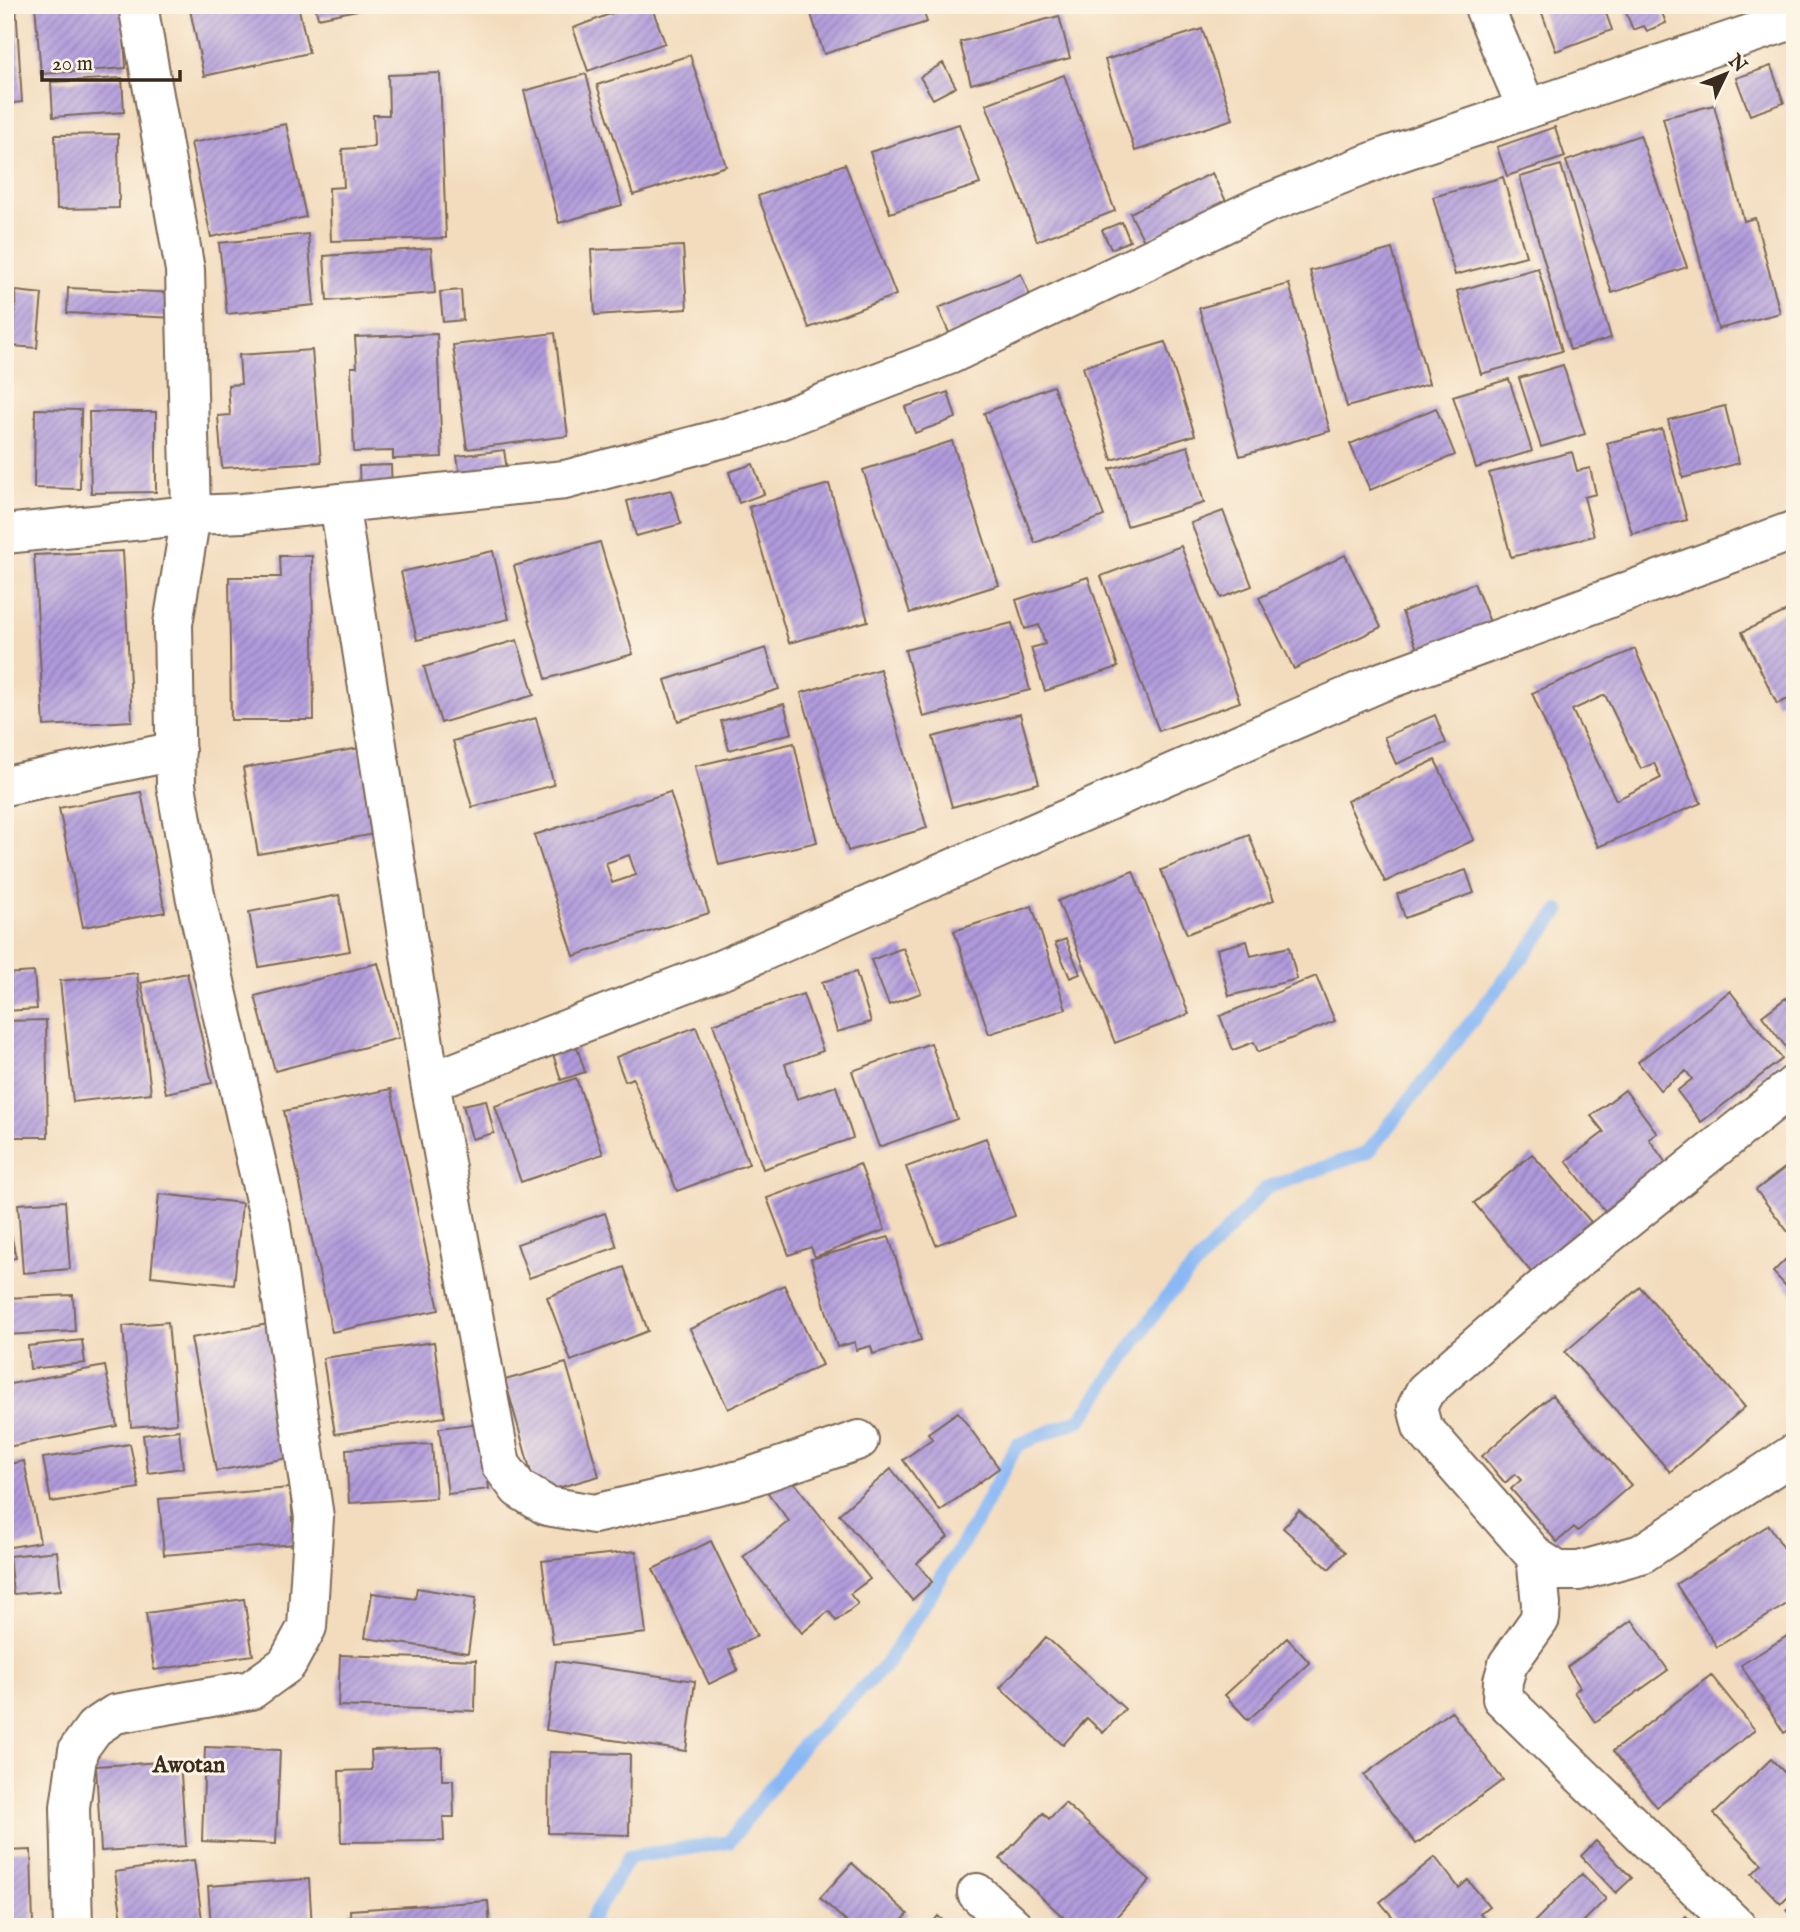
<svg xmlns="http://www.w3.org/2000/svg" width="1800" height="1932" viewBox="0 0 1800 1932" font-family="'IM FELL English',serif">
<defs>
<pattern id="building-hatch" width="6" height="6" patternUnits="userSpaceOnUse" patternTransform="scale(1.75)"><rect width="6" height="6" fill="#b09adc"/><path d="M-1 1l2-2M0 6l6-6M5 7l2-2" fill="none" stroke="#907eb2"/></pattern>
</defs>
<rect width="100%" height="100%" fill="#fcf5e5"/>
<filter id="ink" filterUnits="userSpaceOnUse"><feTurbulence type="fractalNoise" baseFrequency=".0143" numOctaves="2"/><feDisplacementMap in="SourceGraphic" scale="14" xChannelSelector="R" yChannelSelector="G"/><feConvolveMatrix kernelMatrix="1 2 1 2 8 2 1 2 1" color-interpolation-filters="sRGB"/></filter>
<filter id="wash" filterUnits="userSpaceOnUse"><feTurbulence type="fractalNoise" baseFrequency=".00686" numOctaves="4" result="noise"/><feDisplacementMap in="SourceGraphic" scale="28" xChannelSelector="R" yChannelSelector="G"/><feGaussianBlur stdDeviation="1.57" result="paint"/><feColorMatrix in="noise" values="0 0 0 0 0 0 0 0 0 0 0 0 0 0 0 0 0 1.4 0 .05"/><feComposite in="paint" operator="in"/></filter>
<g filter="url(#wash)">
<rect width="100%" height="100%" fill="#f3dcbd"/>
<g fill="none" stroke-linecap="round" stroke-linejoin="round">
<!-- stream -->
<path stroke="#89b8f4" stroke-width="14" d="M587,1927L629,1857L729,1842L804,1744L885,1666L974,1525L1017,1445L1081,1419L1165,1299L1266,1188L1368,1152L1559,911"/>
</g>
<g id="blocks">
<!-- building -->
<path fill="url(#building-hatch)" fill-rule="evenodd" d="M5,5H16L22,102L5,104Z
M35,5H122L126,68L41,74Z
M189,5H298L309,53L204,76Z
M315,5H361L362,9L318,18Z
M634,5H651L665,43L588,71L573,28Z
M808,5H921L927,22L824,54Z
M1123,5H1146L1126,13Z
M1539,5H1603L1612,30L1556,51Z
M1623,5H1659L1666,23L1647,31L1644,26L1633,30Z
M1059,16L1070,58L971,84L960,42Z
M1202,29L1233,119L1135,151L1105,60Z
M690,55L726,166L633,195L597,85Z
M943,63L956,87L933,99L920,77Z
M1771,66L1784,103L1750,115L1736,78Z
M440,73L446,238L331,241L329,188L344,187L342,149L374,147L373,115H389L388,75Z
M586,74L622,205L559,223L524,91Z
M1064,75L1115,211L1037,241L986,104Z
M122,78L124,112L53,117L51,82Z
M1714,105L1744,221L1755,218L1780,313L1718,329L1663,118Z
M286,124L306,217L211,237L191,143Z
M959,124L980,184L890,213L870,152Z
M1555,127L1565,157L1507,176L1497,147Z
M118,134L119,208L57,209L55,135Z
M1640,135L1687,267L1612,293L1566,161Z
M845,164L896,295L809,328L758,196Z
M1561,165L1611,338L1570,350L1520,177Z
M1212,173L1226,201L1144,241L1130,213Z
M1503,177L1526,256L1455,275L1433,197Z
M1122,222L1130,241L1111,249L1102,230Z
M308,234L314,305L227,314L219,243Z
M683,246L687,309L595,315L591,250Z
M431,248L435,293L327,301L324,256Z
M1392,249L1429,384L1347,407L1310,271Z
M1538,268L1562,351L1481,374L1457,291Z
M1021,274L1032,301L950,335L938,308Z
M1289,284L1330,431L1240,456L1199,308Z
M68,288L178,293L177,318L67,313Z
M461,290L463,320L443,322L440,292Z
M16,291L42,294L37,348L12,346Z
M555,333L568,436L467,449L453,345Z
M437,334L442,457L393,459V451L354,452L351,367H357L355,337Z
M1165,342L1195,435L1112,460L1083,367Z
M312,350L321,462L222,468L218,416L230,415L228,385L241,384L239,355Z
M1563,365L1585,434L1541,447L1519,378Z
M1509,379L1532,451L1476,468L1453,396Z
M1053,386L1104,516L1035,543L984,413Z
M948,392L956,418L915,433L905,407Z
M1725,406L1739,463L1683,478L1668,420Z
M1436,408L1455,455L1370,490L1350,444Z
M35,409L81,410L80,489L34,488Z
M89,412H156V492L91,493Z
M1662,429L1687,520L1632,534L1607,443Z
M5,438L10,439L7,485H5Z
M952,441L999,585L910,613L863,470Z
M1188,446L1204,503L1127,526L1110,469Z
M504,450L508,477L461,484L457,456Z
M1572,452L1577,471L1590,468L1596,494L1584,497L1594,536L1511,557L1489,473Z
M753,464L764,494L739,503L729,472Z
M391,465L392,494H360L359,466Z
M829,484L868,621L789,643L749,507Z
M671,490L681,524L636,536L627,501Z
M1223,511L1252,586L1221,598L1191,523Z
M600,542L633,654L546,679L514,566Z
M1181,546L1240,702L1159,731L1101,576Z
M123,551L132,721L44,726L34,555Z
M493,551L509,619L417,640L401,572Z
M1345,555L1381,627L1294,669L1259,598Z
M280,556H312L314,720H231L229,577H281Z
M1088,577L1118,667L1045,691L1031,648L1045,644L1039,625L1025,629L1016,600Z
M1474,583L1492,627L1420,656L1402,612Z
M1795,607V696L1777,704L1742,632Z
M1012,623L1030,690L923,717L905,650Z
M517,640L534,695L441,723L424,667Z
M766,648L779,689L678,721L665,680Z
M1635,649L1701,803L1598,847L1532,693ZM1605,695L1641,769L1654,763L1661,778L1616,800L1572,710Z
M880,669L927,828L848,851L801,693Z
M784,704L792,733L729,750L721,721Z
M1020,714L1039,783L952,807L933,737Z
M1435,715L1446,743L1396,764L1384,737Z
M536,718L554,785L472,807L453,741Z
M794,743L817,842L719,865L695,766Z
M360,748L375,834L258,854L243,768Z
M1435,760L1474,840L1385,882L1347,801Z
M141,792L165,912L83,927L59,808Z
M670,792L709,913L574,956L534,835ZM629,855L636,875L612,883L606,863Z
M1249,835L1274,900L1187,934L1161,870Z
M1466,870L1474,893L1405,918L1397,894Z
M1133,871L1189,1014L1115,1043L1058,901Z
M339,895L350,951L259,967L249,912Z
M5,899L10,924L5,925Z
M1032,906L1066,1009L989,1034L954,931Z
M1066,939L1080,974L1070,978L1055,943Z
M1247,941L1251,956L1289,947L1297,979L1229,996L1217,949Z
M903,948L921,993L889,1005L871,960Z
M378,963L399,1038L275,1071L255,996Z
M34,972L37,1009L5,1011V974Z
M856,972L871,1022L837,1032L822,982Z
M137,973L151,1093L73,1102L60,981Z
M187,973L212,1083L166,1093L141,983Z
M1316,976L1335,1021L1258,1052L1254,1042L1233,1050L1220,1016Z
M1730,991L1782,1059L1701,1122L1677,1091L1692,1079L1686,1071L1660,1090L1638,1062Z
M803,994L823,1051L785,1064L797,1099L836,1086L853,1138L763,1169L713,1024Z
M1786,998L1795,1010V1053L1792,1055L1762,1016Z
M46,1020L48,1137H5V1021Z
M696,1027L749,1164L677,1191L633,1078L625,1081L616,1057Z
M931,1043L957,1119L879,1147L852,1071Z
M577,1047L585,1072L561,1080L553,1054Z
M576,1078L603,1154L521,1182L495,1106Z
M391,1089L439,1310L332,1332L284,1111Z
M1625,1090L1657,1133L1649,1139L1666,1163L1605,1211L1566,1161L1604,1132L1591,1116Z
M486,1100L494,1133L472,1139L463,1105Z
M986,1138L1015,1216L936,1245L906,1167Z
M1532,1154L1591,1222L1531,1272L1474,1203Z
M1795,1160V1241L1756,1190Z
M860,1164L885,1230L815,1257L811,1247L789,1255L767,1198Z
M159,1194L242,1203L234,1285L151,1276Z
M65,1201L70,1269L23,1273L18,1204Z
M5,1205L16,1258L5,1260Z
M605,1213L617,1247L529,1278L517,1244Z
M889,1237L921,1340L873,1354L871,1346L856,1350L855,1342L837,1347L811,1259Z
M1788,1257L1795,1265V1296L1773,1272Z
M624,1267L648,1331L571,1361L547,1297Z
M784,1285L822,1365L728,1409L690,1329Z
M1640,1287L1745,1407L1670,1472L1565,1352Z
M73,1295L75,1331L6,1335L5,1298Z
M168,1322L177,1423L131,1427L123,1326Z
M274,1323L299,1456L216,1471L191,1338Z
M82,1340L85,1363L30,1369L28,1346Z
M434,1342L445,1417L335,1434L323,1358Z
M566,1363L599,1476L537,1494L505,1380Z
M105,1366L117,1426L7,1447L5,1385Z
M1552,1395L1631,1485L1578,1531L1574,1527L1557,1542L1511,1489L1521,1480L1515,1474L1505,1483L1482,1456Z
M958,1412L999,1468L940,1511L903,1460L932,1439L928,1433Z
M480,1423L489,1489L448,1494L439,1428Z
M179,1430L183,1468L148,1473L143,1435Z
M130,1444L139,1488L51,1502L43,1458Z
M432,1444L436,1498L349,1503L346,1449Z
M24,1461L40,1542L5,1548V1465Z
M891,1469L948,1537L917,1563L932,1582L912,1600L839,1514Z
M790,1477L870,1579L850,1594L858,1604L836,1621L829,1611L802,1633L743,1557L789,1521L768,1493Z
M290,1488L295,1544L164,1555L159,1499Z
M1299,1510L1345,1552L1329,1569L1283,1528Z
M1769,1525L1795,1566V1599L1717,1647L1676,1584Z
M711,1541L757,1636L729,1650L738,1670L709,1684L653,1569Z
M57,1551L61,1590L13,1594L9,1556Z
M636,1551L646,1633L553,1644L542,1561Z
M417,1588L476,1598L468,1653L365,1638L372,1593L415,1599Z
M244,1599L253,1655L154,1670L146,1613Z
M1632,1620L1668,1670L1595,1722L1574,1692L1580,1687L1567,1667Z
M1795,1631V1727L1784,1733L1741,1665Z
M1046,1637L1125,1709L1103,1733L1087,1718L1063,1745L1000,1688Z
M1287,1638L1310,1663L1248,1720L1225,1695Z
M340,1655L476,1660L475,1711L338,1706Z
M556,1661L695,1681L686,1751L546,1730Z
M1711,1675L1755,1730L1657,1807L1613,1751Z
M1451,1711L1503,1780L1416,1844L1364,1775Z
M205,1747L280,1750L276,1844L202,1841Z
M442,1748V1780H453L454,1817H443L444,1841L341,1842L339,1771L372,1770L371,1750Z
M549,1752L630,1754L629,1835L548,1833Z
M1771,1759L1795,1783V1890L1781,1904L1752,1874L1762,1864L1714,1814Z
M180,1761L186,1846L101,1851L96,1766Z
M1065,1803L1150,1880L1107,1927H1074L1000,1859L1043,1813L1049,1819Z
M1596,1841L1632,1878L1616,1893L1581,1856Z
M31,1850L33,1927H5V1851Z
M1435,1857L1459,1888L1468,1880L1489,1906L1480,1913L1491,1927H1401L1380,1902Z
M194,1860L203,1927H123L115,1872Z
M852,1863L908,1914L897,1927H852L820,1898Z
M1582,1874L1606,1899L1578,1927H1529Z
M309,1879L312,1927H211L208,1886Z
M488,1901L490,1927H351L350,1910Z
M1795,1904V1920L1787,1910Z
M938,1916L950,1927H929Z
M1686,1916L1696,1927H1674Z"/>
</g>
</g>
<g filter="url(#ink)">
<use href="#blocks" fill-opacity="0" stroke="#7b6856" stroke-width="2"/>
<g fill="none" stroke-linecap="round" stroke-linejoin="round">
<!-- minor casing -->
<g stroke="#7b6856" stroke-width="42">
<path id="minor" d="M1483,5L1527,109
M339,503L430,1082L501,1465L519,1489L547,1506L594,1514L744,1479L859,1440
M5,534L191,515L243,513L565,480L754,430L949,355L1263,205L1388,156L1795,19
M5,786L176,751
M430,1082L720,970L1381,682L1795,530
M1795,1084L1553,1279L1425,1391L1417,1407L1422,1427L1536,1557L1558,1571H1579L1641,1554L1795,1453
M1536,1557L1541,1604L1540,1619L1508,1664L1503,1681L1502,1698L1737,1927
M977,1893L1014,1927
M73,1927L70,1807L78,1750L94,1728L115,1714L251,1690L287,1664L307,1627L314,1517L271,1226L195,895L176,785L173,624L191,515L185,270L138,5"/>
</g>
<!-- minor -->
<use href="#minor" stroke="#fff" stroke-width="38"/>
</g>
</g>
<g text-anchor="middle" stroke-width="6" stroke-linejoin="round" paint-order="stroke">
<!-- neighbourhood labels -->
<g font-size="23" font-weight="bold" fill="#3b2a1e" stroke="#fcf5e5">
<text x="189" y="1772">Awotan</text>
</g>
</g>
<!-- margin -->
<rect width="1800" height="1932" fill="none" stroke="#fcf5e5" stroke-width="28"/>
<!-- north arrow -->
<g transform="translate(1726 74) rotate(47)" stroke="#fcf5e5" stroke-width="5" paint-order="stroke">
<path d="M0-5L12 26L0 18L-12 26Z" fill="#3b2a1e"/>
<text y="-10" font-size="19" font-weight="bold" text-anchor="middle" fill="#3b2a1e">N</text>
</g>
<!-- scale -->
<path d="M42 70v10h138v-10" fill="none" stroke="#3b2a1e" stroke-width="3.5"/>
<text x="52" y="70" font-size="21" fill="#3b2a1e" stroke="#fcf5e5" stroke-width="5" paint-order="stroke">20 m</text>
</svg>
